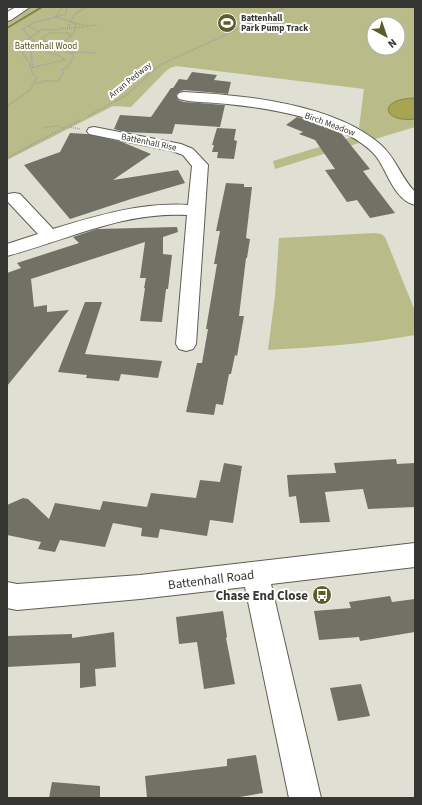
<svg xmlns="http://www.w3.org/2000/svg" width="422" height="805" viewBox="0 0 422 805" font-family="'Source Sans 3',sans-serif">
<rect width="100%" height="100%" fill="#dfdfd3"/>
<!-- green -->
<path fill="#b9bb88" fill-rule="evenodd" d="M29,7H415V127L375,139L359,128L364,89L176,66L170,68L166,71L131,107L113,106L7,160V20ZM374,24H398V48H374Z
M352,137L359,143L275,169L273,161Z
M375,233L381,234L385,237L415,311V335C366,344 318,347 268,350L275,296L279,238Z"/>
<!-- water -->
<path fill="#a5a554" stroke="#84844a" d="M415,98V119C383,123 376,99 415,98Z"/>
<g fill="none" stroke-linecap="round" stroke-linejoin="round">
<!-- stream -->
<path fill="#84844a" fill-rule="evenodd" d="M40,7H44L7,29V27Z"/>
</g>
<!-- building -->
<path fill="#717166" d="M192,72L217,75L214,80L231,82L228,94L184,90L179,92L176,95L178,100L184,102L225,105L220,127L175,124L172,134L125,132L114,129L120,115L151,117L171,88H173L179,79L187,80Z
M297,117L317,123L341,133L370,169L363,171L395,213L370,218L357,200L347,202L325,170L335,169L315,140L299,134L303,132L286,125Z
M217,128L236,129L234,140L237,141L234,159L217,158L218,152H212L214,145H212Z
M70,133L87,134L122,142L151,154L113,180L178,170L185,183L134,198L70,219L24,165L60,152Z
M226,183L244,184V187H252L246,238L250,239L247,258H246L239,316H244L237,356L235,355L231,374H229L223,405L216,404L214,415L186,412L197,363H202L208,329H206L217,264H214L220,231H216Z
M177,227L178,232L163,237V254L172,255L168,289H166L162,322L140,321L145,288H144L146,278H140L145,242L31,279L34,307L47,305V312L69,310L7,386V273L21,268L17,263L79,243L73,237L97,229Z
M85,302H102L85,354L162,361L158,378L121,374L119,381L86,378L87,375L58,372Z
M396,459L397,464L415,463V507L368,509L363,489L325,492L330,522L300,523L296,496L289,497L287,475L336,473L334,463Z
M224,463L242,466L233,523L210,520L207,536L160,529L158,538L141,536L142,528L113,523L105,547L60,540L55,552L38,549L41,542L7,535V505L23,498L28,499L49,519L55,503L100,510L103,501L147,507L151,493L196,498L200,480L220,482Z
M390,596L392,602L415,599V632L360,641L359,637L319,640L314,611L351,608L349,602Z
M223,611L227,637L226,638L235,684L204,689L197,642L179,644L176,617Z
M114,632L116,667L95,669L96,686L80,688V663L7,667V636L72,634V638Z
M361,684L370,716L338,721L330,688Z
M256,755L263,793L234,798H147L145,776L227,766V759Z
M52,782L100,786V798H49Z"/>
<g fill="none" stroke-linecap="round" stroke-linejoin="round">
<!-- minor casing -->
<g stroke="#5e5e53" stroke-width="2">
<path id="minor" d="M16,7H30L11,20L7,21V12Z
M184,92C244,95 335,104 381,145C396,158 401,178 415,192V205C395,200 388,174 378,159C371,148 356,139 345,133C309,115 267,108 227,104C212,102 194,103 179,99L177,96L179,93Z
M94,127L181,144L193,149L208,165L196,344L193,349L186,351L179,349L176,344L187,215C124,211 67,240 7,256V244L38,234L8,202V194L14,193L20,194L53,229C96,216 142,202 188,205L192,166L183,155L172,151L89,134L87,131L89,128Z
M415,543V567L271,584L321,798H289L245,587L140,599L17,610L7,608V582L17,584L140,575Z"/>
</g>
<!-- path-far1 -->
<path stroke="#a2a299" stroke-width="1.5" stroke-dasharray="1 1" stroke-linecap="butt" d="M63,7L55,17L86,26L97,25
M28,26L39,32
M65,29L85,27
M49,33H69L70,37L64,41L46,42L42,38Z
M70,37L74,33L76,25L72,23
M55,47L71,53L64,41
M33,67L30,45L36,44
M30,68L65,60L58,55L48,53L49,50L55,47L46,42L36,44L23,29L33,23L66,14L67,7
M36,84L43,81H58L63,73L62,69L68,67L74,56L71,53L80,52L95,53
M8,105L29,91L37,78L32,73L30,63L24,56L21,45L42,29L54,30L69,27C71,16 77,11 88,7
M88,116L125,96L160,65L286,7
M69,127L80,129
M43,128L56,126L65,128
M58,131L80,120"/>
<!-- path -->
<path stroke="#a2a299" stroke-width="2" stroke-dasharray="1.5 1.5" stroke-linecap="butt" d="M7,158L60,130"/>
<!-- minor -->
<use href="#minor" fill="#fff" fill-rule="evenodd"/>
</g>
<!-- icons -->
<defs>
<g id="stadium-disc" transform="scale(1)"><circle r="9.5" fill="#5d5d2b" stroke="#fff"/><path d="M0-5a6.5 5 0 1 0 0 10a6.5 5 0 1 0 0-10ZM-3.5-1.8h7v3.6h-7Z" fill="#fff"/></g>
<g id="bus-disc" transform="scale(1)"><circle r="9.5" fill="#5d5d2b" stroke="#fff"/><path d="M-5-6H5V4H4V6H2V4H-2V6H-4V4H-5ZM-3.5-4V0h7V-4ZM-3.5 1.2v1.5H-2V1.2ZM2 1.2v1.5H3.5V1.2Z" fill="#fff"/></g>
</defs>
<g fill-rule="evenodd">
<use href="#stadium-disc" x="227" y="23"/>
<use href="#bus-disc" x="322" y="595"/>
</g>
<g text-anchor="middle" stroke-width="4" stroke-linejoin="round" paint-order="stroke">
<!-- far-poi labels -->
<g font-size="9" font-weight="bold" fill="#363732" stroke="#fff" text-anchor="start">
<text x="241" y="21">Battenhall<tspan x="241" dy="10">Park Pump Track</tspan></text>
</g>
<!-- far-park labels -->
<g font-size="9" fill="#525215" stroke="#fff">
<text x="46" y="49">Battenhall Wood</text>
</g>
<!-- far-street labels -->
<g font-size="9" fill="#363732" stroke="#fff">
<text transform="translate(130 80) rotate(-39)" y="3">Arran Pedway</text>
<text transform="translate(330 124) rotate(20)" y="3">Birch Meadow</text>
<text transform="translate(149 142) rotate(12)" y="3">Battenhall Rise</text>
</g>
<!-- near-street labels -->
<g font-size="13" fill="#363732" stroke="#fff">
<text transform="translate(211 579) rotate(-7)" y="5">Battenhall Road</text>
</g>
<!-- near-poi labels -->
<g font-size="13" font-weight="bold" fill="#363732" stroke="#fff" text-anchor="end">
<text x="308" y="600">Chase End Close</text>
</g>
</g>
<!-- border -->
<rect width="422" height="805" fill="none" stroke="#363732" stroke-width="16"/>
<!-- north arrow -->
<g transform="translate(386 36) rotate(140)"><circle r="19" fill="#ffffff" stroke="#afafad"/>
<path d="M0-3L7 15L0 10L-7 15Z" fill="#5d5d2b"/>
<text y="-6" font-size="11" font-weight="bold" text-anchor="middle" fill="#363732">N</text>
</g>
</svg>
